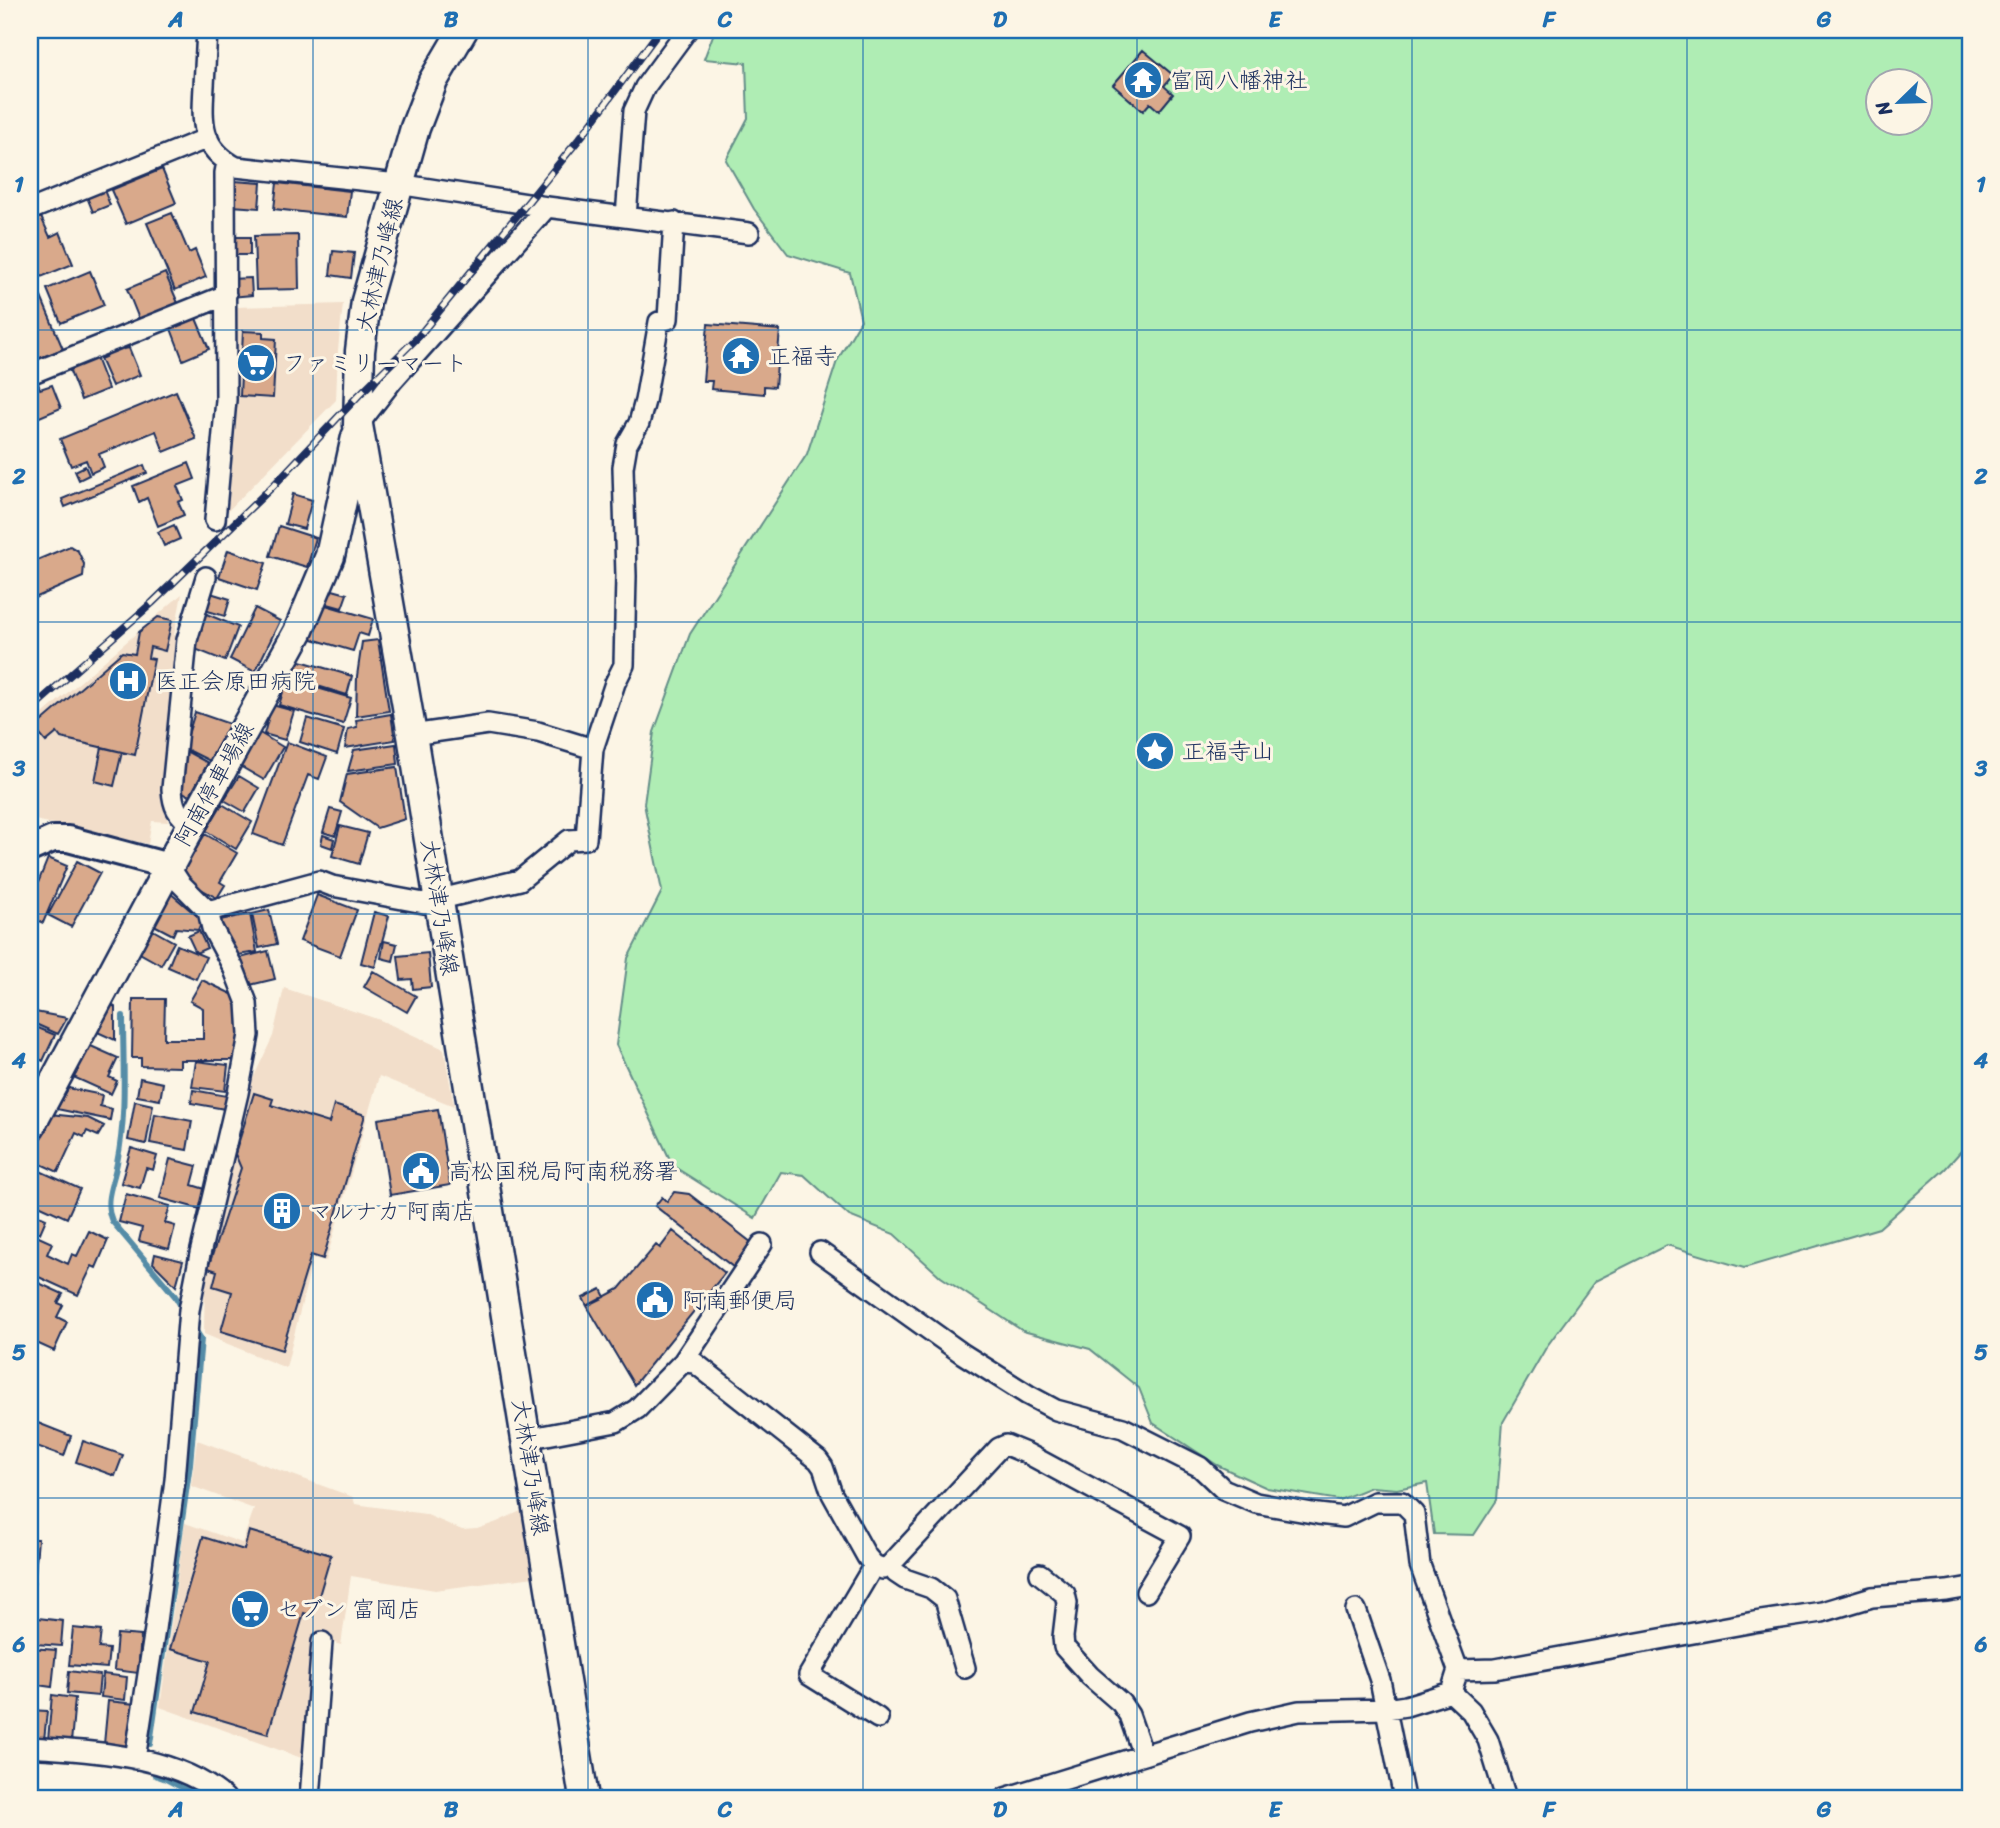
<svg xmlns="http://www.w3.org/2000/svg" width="2000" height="1828" viewBox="0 0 2000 1828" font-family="Sriracha,'Klee One',sans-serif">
<rect width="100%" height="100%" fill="#fcf5e5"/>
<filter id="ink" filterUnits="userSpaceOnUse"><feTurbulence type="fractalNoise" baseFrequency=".0143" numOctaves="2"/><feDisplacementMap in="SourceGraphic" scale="14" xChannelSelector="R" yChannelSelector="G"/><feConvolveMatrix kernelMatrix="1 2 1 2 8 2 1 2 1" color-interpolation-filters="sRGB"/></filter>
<g filter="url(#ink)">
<!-- built -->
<path fill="#f2deca" d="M343,304L338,350L336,400L225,514L231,456L235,399L234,307Z
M182,594L174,635L179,637L163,795L168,822L152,821L148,844L30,819V725Z
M284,988L380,1020L444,1049L454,1106L379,1076L326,1261L313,1258L286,1368L204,1334L205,1269L250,1085L273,1036Z
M197,1440L353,1497L355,1504L425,1514L462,1530L477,1529L497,1522L523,1510L534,1577L435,1590L351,1576L341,1645L328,1641L307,1760L160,1707L185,1523L242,1543L254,1509L191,1486Z"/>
<!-- green -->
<path fill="#afedb4" stroke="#658e89" stroke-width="2" fill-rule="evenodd" d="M715,30H1970V1141L1945,1169L1879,1228L1744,1268L1667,1245L1595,1281L1547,1346L1503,1422L1497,1500L1474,1535L1434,1534L1427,1483L1397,1489L1371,1487L1339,1500L1267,1488L1217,1465L1153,1423L1139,1388L1090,1349L1023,1331L941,1277L894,1234L849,1216L804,1175L781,1172L755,1218L673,1166L616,1045L628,958L662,891L644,804L654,732L690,634L807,454L837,361L861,320L850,273L788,254L754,209L726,160L748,118L746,63L704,59ZM1878,80H1920V122H1878Z"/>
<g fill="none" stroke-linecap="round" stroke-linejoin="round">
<!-- stream -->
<path stroke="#558ca7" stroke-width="6" d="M123,1016C123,1065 127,1115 117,1163C113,1185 103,1200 112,1221L175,1296L184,1311
M150,1744L190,1464L201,1339L193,1326
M155,1775L166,1779L202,1798"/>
</g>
<!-- building -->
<path fill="#d9a98b" stroke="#1b2f5e" stroke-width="2" d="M1143,50L1173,75L1164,86L1173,94L1159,111L1150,103L1143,111L1113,85Z
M162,169L176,203L126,224L111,190Z
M234,181L261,183L259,208L232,206Z
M277,183L350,191L347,217L274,209Z
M104,190L110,205L93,212L87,197Z
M172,213L189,253L195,250L206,277L175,290L147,223Z
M41,217L50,237L60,232L73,264L41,277L30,250V222Z
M298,235L299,289L256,290L254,236Z
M233,237H250V255H233Z
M333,251L354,253L351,278L330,275Z
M90,271L104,305L61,323L47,289Z
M165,273L178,303L139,319L127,289Z
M251,278L252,295L231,297L230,279Z
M41,297L63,349L30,362V301Z
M195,316L209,349L183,360L170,326Z
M708,324L780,330L775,387L764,386V394L711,389L712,381H703Z
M243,331L263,332V338L276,339L273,398L240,396Z
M121,342L124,349L129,348L140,375L112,386L100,359L105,357L101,350Z
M96,358L108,389L81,400L69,369Z
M38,383L40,389L52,385L61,408L30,421V387Z
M176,391L196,439L164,452L156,431L99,454L104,467L91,473L86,460L71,466L60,439Z
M189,463L195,479L177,486L183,500L178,502L184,515L158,526L147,498L139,502L133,486Z
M144,465L147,473L65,507L62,499Z
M85,466L89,475L79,480L75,471Z
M293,494L312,500L304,529L285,524Z
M174,525L180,539L164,546L158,532Z
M279,526L316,538L307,567L270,556Z
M70,546L78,551L84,564L83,577L30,600V563Z
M228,550L266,563L257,590L219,577Z
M329,589L347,594L342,608L324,603Z
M207,592L230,599L225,616L201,609Z
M319,603L373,619L368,636L359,633L353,651L309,638Z
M255,608L280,621L255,672L230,659Z
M204,613L238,627L225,661L195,649Z
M158,617L172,620L165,651L150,647L148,658L154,659L135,755L61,738L57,733L46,742L34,728L122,652L135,654L139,632Z
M378,640L389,711L356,716L357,676L362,642Z
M294,659L352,676L347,695L288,677Z
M287,679L351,698L343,724L279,705Z
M272,705L294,711L285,740L264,734Z
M195,712L230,724L210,761L184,748Z
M391,714L395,740L345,748L348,729L357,727L356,720Z
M307,718L344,729L337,754L300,742Z
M258,732L283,747L264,780L238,765Z
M287,742L327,757L319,779L308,775L282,845L253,834Z
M396,744L398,764L348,771L354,750Z
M102,747L122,752L114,786L95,781Z
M184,750L208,763L190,796L178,789Z
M397,767L405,819L377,828L340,802L347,774Z
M239,776L259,788L245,812L224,800Z
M222,804L252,822L236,849L206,831Z
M330,809L342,812L335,836L323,832Z
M340,826L368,833L359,864L332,856Z
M205,834L237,853L220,882L225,885L217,898L189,882L184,869Z
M323,835L334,839L332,848L321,844Z
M48,858L67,866L43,923L30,917V903Z
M77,861L100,873L71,927L48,915Z
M169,892L202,920L198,930L176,928L173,935L152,924Z
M317,895L357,910L340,956L300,941Z
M269,910L277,944L259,948L252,914Z
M374,912L389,916L375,967L361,963Z
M250,914L257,952L232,956L215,921Z
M151,929L174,942L161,965L138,952Z
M199,931L207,948L196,953L188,936Z
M384,941L397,944L393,961L381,958Z
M177,945L206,957L196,979L168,967Z
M268,951L275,979L250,985L246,970L239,972L236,959Z
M428,953L431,987L413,989L412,979L401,980L398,956Z
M373,971L416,996L407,1012L364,987Z
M202,980L238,997L240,1007V1060H180V1067L141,1066V1058H132L133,999H165L164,1039H203V1008L190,1001Z
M108,1003L115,1007V1040L93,1030Z
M30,1011L67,1018L58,1034L31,1022L30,1026Z
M31,1025L55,1035L43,1061L30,1055V1028Z
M84,1043L118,1058L109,1077L117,1081L111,1094L69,1075Z
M196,1061L228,1065L225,1091L192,1087Z
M140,1078L163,1083L160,1100L137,1096Z
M68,1088L102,1095L100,1106L112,1109L110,1120L57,1109Z
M193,1090L227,1096L225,1109L191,1103Z
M254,1093L273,1099L271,1105L329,1123L334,1105L365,1115L323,1259L311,1255L282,1350L221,1331L232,1292L213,1286L217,1271L208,1268L241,1168L235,1154Z
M135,1101L153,1105L146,1144L128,1140Z
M438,1109L450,1185L390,1195L378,1119Z
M49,1114L88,1118L104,1126L98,1136L87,1131L84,1137L76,1133L58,1172L30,1159V1154Z
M155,1114L192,1121L187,1150L150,1143Z
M131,1148L157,1156L153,1170L146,1168L140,1188L121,1183Z
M170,1159L197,1166L192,1185L205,1189L200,1209L160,1198Z
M31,1167L80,1189L67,1218L30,1201Z
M674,1192L689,1194L752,1243L733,1267L655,1206L662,1197L667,1202Z
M126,1194L170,1206L165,1223L175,1226L169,1249L139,1241L142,1228L119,1222Z
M30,1212L46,1219L40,1233L30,1228Z
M89,1231L108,1240L96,1268L92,1266L78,1295L30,1273V1233L52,1243L47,1254L68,1264L72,1254L77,1256Z
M673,1231L725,1273L634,1385L587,1306L619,1289L656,1245L660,1248Z
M155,1254L183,1261L176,1286L153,1263Z
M30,1279L63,1294L58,1303L63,1305L57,1317L67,1322L54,1351L30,1340Z
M601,1289L605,1297L587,1306L583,1298Z
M38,1423L71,1436L64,1456L31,1444Z
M83,1441L123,1455L115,1476L76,1462Z
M249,1531L331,1555L313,1616L304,1613L268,1734L195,1712L210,1661L170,1649L203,1537L244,1550Z
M30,1539H38L34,1585H30Z
M38,1618L63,1621L61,1646L36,1644Z
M73,1628L101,1631L99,1648L109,1649L107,1668L69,1665Z
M117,1634L141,1636L138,1673L114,1670Z
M31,1648L56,1650L52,1687L30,1684Z
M69,1671L100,1675L98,1696L67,1693Z
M103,1674L127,1677L125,1700L101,1697Z
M52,1695L75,1698L71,1743L48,1740Z
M108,1701L135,1704L130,1747L104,1744Z
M30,1710L47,1711L44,1740L30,1738Z"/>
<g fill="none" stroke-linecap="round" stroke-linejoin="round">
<!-- minor casing -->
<g stroke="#1b2f5e" stroke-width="24">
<path id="minor" d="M207,30C206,48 205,67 204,86C202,122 200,148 236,167L398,184L547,207L749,233
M30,210L208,138
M626,217L634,111L645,87L687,30
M30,374L226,295
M358,425L393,380L547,207
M215,520L226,400L225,173L227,162
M412,735L488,724L538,732L593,749
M192,825C177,815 173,806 172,789L187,640L206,577
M169,866L180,883L208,911L319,881L332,886L424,903L520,880L569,840L586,839L593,749L615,683L624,665L626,576L623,467L627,444L639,423L645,401L659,322L668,319L674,222
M820,1252L963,1354L1028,1395L1056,1410L1123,1428L1200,1467L1223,1489L1256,1503L1318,1514L1344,1517L1375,1502H1402L1414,1514L1420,1565L1458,1670L1451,1692L1471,1711L1488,1740L1506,1798
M683,1362L762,1244
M526,1439L616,1422L637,1409L683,1362L695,1363L818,1460L823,1467L832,1494L867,1557L874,1565L883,1569L890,1565L999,1448L1006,1445L1028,1454L1180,1536L1146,1592
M874,1565L809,1675L878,1718
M890,1565L896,1573L905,1579L931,1588L945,1599L965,1668
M1040,1574L1065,1594L1067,1603L1063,1637L1064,1647L1090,1676L1121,1703L1129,1715L1143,1755
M1356,1610L1380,1680L1404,1798
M1458,1670L1495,1669L1754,1622L1822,1612L1872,1597L1947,1591L1970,1587
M30,1747C94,1752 175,1754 225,1798
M135,1759L155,1629L175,1480L189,1310L200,1254L238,1093L249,1035L247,1003L233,967L212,928L208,911
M310,1798L322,1642
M1005,1798L1250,1722L1299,1711L1386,1709L1406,1706L1451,1692"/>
</g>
<!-- tertiary casing -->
<g stroke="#1b2f5e" stroke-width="30">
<path id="tertiary" d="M30,849L53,839H68L169,866"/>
</g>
<!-- secondary casing -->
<g stroke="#1b2f5e" stroke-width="33">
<path id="secondary" d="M463,30L433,81L415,128L366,301L360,351L358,425L412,735L584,1798
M30,1127L179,848L298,632L330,556L356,437"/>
</g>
<!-- minor -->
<use href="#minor" stroke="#fcf5e5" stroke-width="19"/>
<!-- tertiary -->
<use href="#tertiary" stroke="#fcf5e5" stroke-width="24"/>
<!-- secondary -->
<use href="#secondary" stroke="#fcf5e5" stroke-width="28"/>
<!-- rail casing -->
<g stroke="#1b2f5e" stroke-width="8">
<path id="rail" d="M30,710L152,603L273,486L359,395L418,337L584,133L660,30"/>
</g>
<!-- rail -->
<use href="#rail" stroke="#fcf5e5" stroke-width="5" stroke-dasharray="16" stroke-linecap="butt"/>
</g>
</g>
<!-- grid -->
<path fill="none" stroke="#1f6fb2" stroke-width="2" stroke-opacity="0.55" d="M313,30V1798M588,30V1798M863,30V1798M1137,30V1798M1412,30V1798M1687,30V1798M30,330H1970M30,622H1970M30,914H1970M30,1206H1970M30,1498H1970"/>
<!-- icons -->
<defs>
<g id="temple-disc" transform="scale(2.0125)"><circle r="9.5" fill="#1f6fb2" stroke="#fcf5e5"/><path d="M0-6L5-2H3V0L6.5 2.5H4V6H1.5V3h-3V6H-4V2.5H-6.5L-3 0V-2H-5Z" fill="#fff"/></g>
<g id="supermarket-disc" transform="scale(2.0125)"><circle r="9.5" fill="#1f6fb2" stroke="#fcf5e5"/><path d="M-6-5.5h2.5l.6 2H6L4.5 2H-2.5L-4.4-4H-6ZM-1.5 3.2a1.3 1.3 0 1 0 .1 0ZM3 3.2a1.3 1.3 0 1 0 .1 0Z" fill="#fff"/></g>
<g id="hospital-disc" transform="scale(2.0125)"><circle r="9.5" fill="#1f6fb2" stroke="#fcf5e5"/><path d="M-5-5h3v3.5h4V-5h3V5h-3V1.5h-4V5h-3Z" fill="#fff"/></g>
<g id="sight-disc" transform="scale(2.0125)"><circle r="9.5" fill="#1f6fb2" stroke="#fcf5e5"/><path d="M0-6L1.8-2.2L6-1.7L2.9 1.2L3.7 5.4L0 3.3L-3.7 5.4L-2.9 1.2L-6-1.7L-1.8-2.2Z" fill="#fff"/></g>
<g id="civic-disc" transform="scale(2.0125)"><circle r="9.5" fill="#1f6fb2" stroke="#fcf5e5"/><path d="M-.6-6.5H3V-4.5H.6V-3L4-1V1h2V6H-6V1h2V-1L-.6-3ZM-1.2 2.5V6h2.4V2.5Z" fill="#fff"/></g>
<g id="building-disc" transform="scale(2.0125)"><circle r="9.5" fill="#1f6fb2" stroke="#fcf5e5"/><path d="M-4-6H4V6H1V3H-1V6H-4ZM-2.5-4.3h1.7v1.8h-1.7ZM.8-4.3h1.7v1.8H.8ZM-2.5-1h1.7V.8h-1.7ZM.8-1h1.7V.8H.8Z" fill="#fff"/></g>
</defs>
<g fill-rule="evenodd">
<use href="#temple-disc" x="1143" y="80"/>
<use href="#temple-disc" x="741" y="356"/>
<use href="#supermarket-disc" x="256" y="363"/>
<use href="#hospital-disc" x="128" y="681"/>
<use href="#sight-disc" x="1155" y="751"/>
<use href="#civic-disc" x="421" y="1171"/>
<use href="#building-disc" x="282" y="1211"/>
<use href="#civic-disc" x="655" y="1300"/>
<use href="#supermarket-disc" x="250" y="1609"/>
</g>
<g text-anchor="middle" stroke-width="6" stroke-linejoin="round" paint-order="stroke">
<!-- poi labels -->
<g font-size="23" fill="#1b2f5e" stroke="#fcf5e5" text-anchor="start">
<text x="1170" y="88">富岡八幡神社</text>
<text x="768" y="364">正福寺</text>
<text x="283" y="371">ファミリーマート</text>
<text x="155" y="689">医正会原田病院</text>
<text x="1182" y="759">正福寺山</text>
<text x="448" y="1179">高松国税局阿南税務署</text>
<text x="309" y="1219">マルナカ 阿南店</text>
<text x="682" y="1308">阿南郵便局</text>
<text x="277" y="1617">セブン 富岡店</text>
</g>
<!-- street labels -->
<g font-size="23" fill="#1b2f5e" stroke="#fcf5e5">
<text transform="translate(379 265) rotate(-77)" y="8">大林津乃峰線</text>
<text transform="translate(214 784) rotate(-61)" y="8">阿南停車場線</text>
<text transform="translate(440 907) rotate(81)" y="8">大林津乃峰線</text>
<text transform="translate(531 1467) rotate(81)" y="8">大林津乃峰線</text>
</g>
</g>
<!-- margin -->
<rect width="2000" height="1828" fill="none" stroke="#fcf5e5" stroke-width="77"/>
<!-- north arrow -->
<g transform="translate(1899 102) rotate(247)"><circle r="33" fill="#fcf5e5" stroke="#a2a6af" stroke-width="2"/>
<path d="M0-5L12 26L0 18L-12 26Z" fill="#1f6fb2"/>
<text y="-10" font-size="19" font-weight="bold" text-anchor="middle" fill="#1b2f5e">N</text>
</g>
<rect x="38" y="38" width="1924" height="1752" fill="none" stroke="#1f6fb2" stroke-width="2.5"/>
<g font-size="23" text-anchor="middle" font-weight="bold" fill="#1f6fb2">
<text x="176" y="27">A</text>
<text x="451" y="27">B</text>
<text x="725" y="27">C</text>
<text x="1000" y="27">D</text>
<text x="1275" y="27">E</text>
<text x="1549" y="27">F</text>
<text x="1824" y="27">G</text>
<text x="19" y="192">1</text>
<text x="1981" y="192">1</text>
<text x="19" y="484">2</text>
<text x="1981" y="484">2</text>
<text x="19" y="776">3</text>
<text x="1981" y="776">3</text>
<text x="19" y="1068">4</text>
<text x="1981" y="1068">4</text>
<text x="19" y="1360">5</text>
<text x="1981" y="1360">5</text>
<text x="19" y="1652">6</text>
<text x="1981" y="1652">6</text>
<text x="176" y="1817">A</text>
<text x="451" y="1817">B</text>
<text x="725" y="1817">C</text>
<text x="1000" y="1817">D</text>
<text x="1275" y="1817">E</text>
<text x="1549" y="1817">F</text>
<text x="1824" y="1817">G</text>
</g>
</svg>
